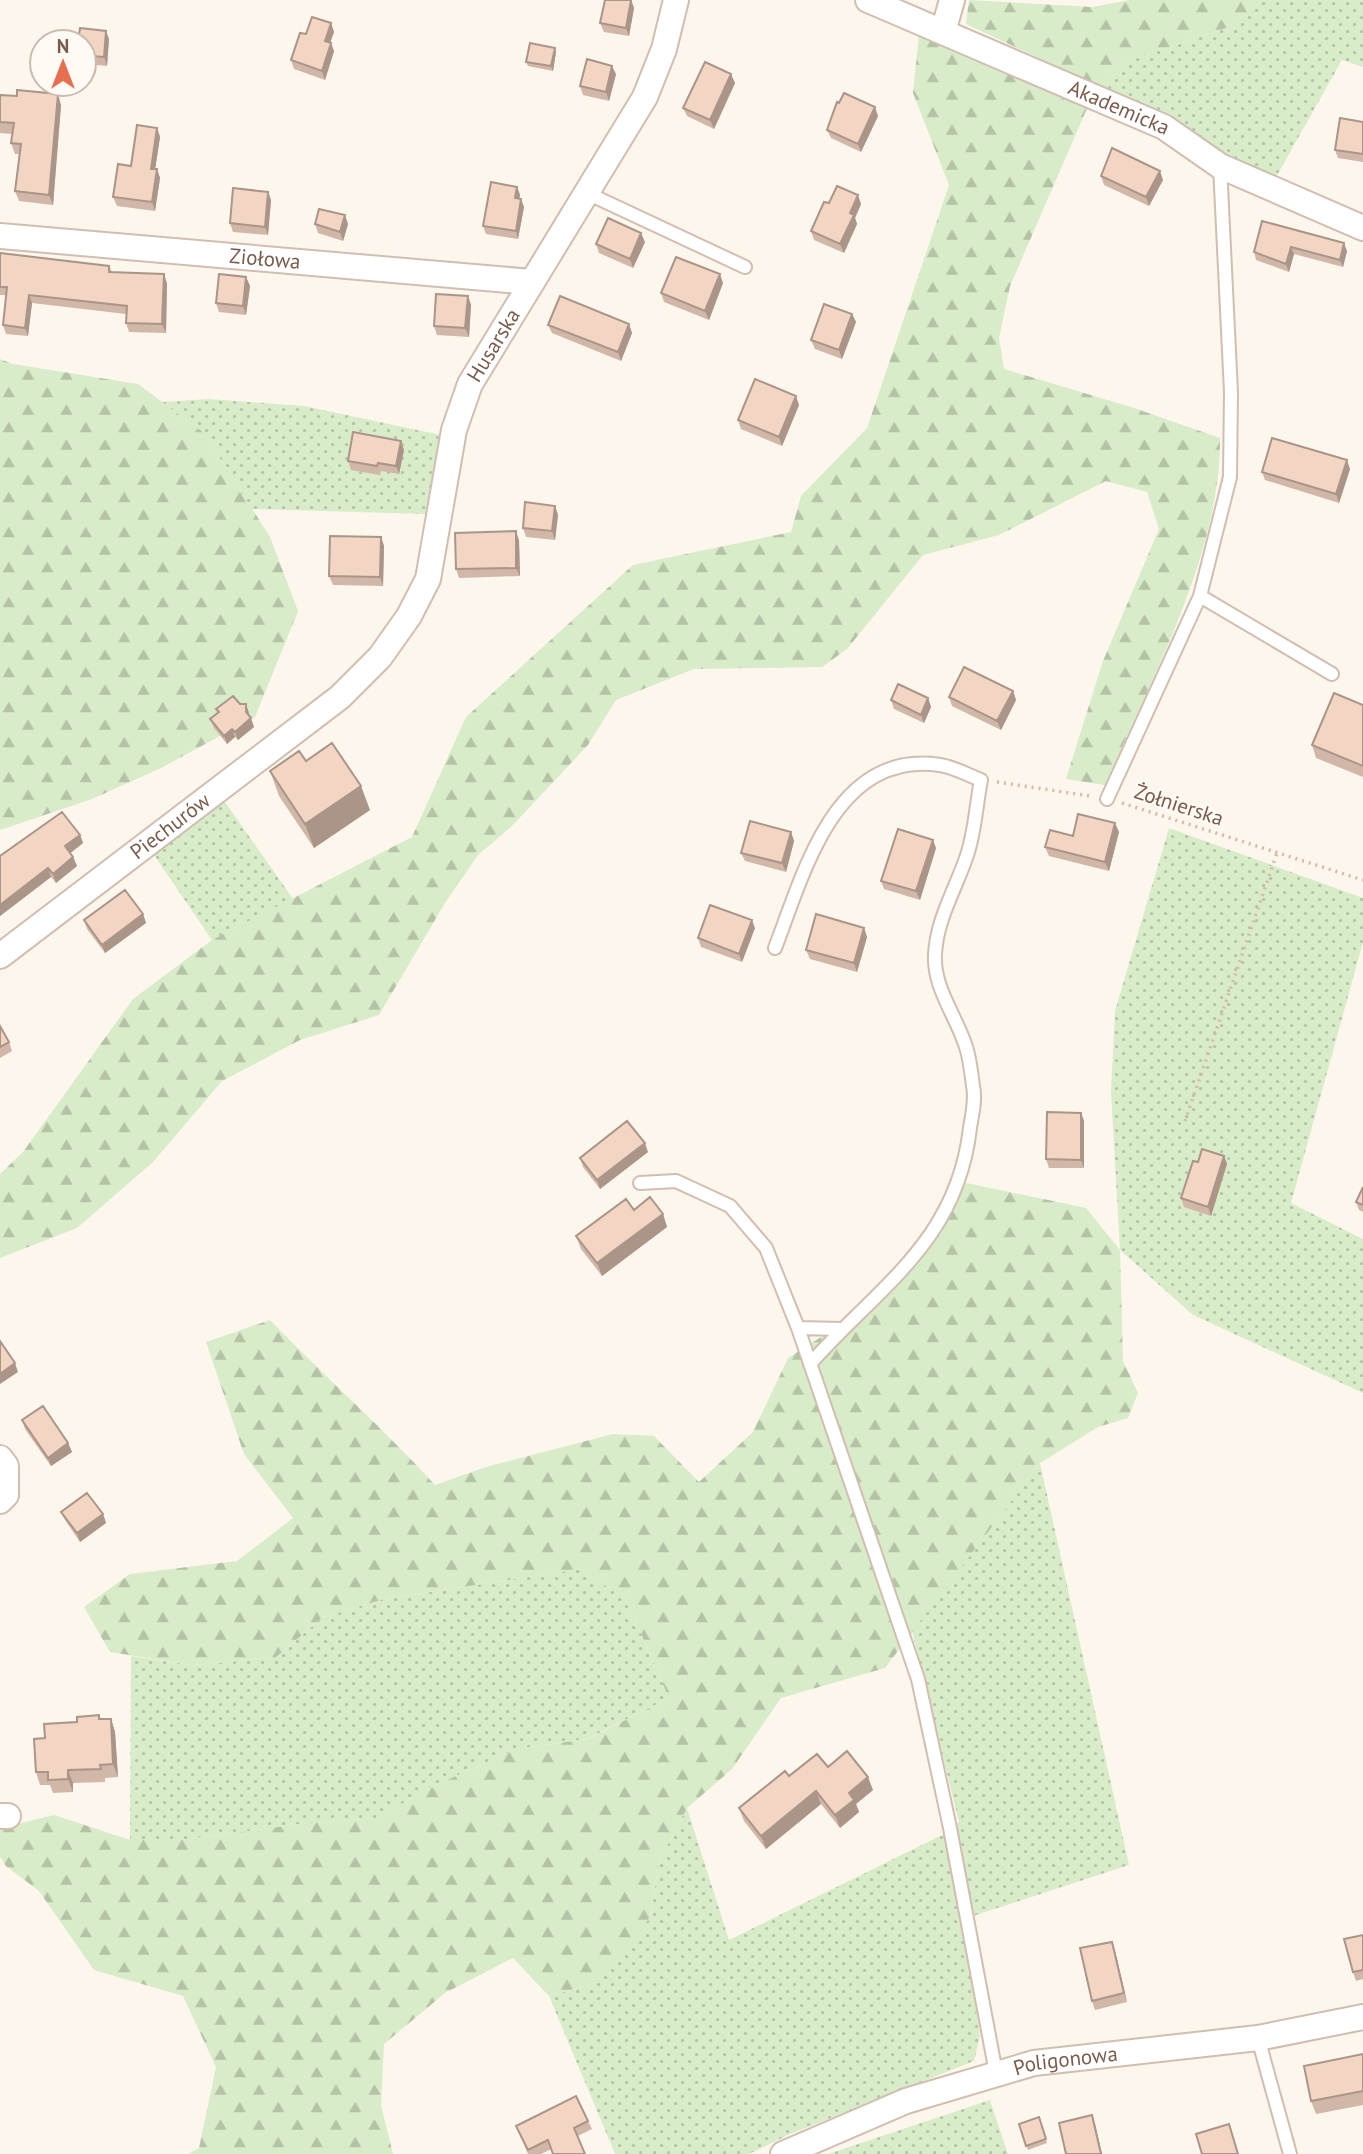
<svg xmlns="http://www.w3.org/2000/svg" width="1363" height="2154" viewBox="0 0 1363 2154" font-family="'PT Sans',sans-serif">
<defs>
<pattern id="grass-dots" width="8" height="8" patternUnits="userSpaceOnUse" patternTransform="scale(1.75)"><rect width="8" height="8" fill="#d8ecc9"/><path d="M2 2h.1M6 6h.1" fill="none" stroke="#b4c2a5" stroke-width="1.8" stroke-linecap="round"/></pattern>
<pattern id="forest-firs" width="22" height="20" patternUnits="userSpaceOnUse" patternTransform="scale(1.75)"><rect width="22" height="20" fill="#d8ecc9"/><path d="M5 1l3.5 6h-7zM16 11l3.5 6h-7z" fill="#b4c2a5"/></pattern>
</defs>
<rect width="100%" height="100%" fill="#fdf6ec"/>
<!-- grass -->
<path fill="url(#grass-dots)" d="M1264,0H1363V67L1342,60L1275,179L1227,156L1171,118L1103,88L1128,61L1226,28Z
M209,399L304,406L441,435L427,514L252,509L204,433L162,402Z
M225,802L293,899L212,940L154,855Z
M1169,828L1363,898V942L1291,1203L1363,1239V1393L1193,1315L1120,1250L1111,1092L1115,1011Z
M1040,1463L1129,1865L976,1915L963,1922L980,2036L974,2061L788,2135L749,2154H615L549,1996L595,1983L651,1914L659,1861L687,1808L729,1940L944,1834L959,1822L912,1631Z
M580,1569L626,1599L669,1698L587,1739L516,1749L425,1790L379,1818L308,1823L181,1840H130L131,1656L191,1665L275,1658L323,1617L384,1599Z
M990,2100L1008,2154H828Z"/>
<!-- forest -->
<path fill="url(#forest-firs)" d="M969,0L1092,7L1130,0H1264L1226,28L1128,61L1103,88L966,24Z
M919,34L1088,106L1010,286L999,338L1004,369L1134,408L1220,438C1221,554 1150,681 1105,785L1066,779L1103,661L1159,529L1147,492L1106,481L999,535L923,555L847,649L822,667L694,669L616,700L588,745L511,827L478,855L445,903L379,1015L300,1040L222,1081L153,1162L77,1228L0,1258V1174L23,1152L133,999L212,940L412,837L466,717L633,565L791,532L801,496L867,428L949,185L913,93Z
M0,359L13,364L138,384L204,433L270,537L298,611L255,717L161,768L92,799L0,830Z
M952,1180L1086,1208L1120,1250L1123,1361L1138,1393L1128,1418L1098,1427L1040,1463L885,1668L781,1698L732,1769L687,1808L659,1861L651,1914L636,1942L595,1983L549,1996L513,1958L445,1993L384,2044L381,2105L393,2154H188L199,2148L216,2067L183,1996L94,1970L39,1891L6,1866L0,1857V1828L54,1815L130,1840H181L308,1823L379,1818L425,1790L516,1749L588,1739L669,1698L626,1599L580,1569L384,1599L323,1617L275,1658L191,1665L110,1652L84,1607L130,1574L237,1561L293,1518L244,1454L206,1342L270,1320C324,1376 382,1427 435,1485L486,1467L613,1434L654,1436L699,1482L753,1432L788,1358L892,1292Z"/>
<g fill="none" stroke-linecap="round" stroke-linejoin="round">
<!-- lane casing -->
<g stroke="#d1beb0" stroke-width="16">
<path id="lane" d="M1220,166L1231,392L1230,477L1200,596L1332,674
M589,194L745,267
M1107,799L1200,596
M775,948C804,873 835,749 940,765C954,767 968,775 981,780C976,805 975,834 966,858C955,890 937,919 935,954C933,987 955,1014 965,1044C970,1057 971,1072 973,1086C976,1099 972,1115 970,1128C957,1242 879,1286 810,1364
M640,1183L676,1181L730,1206L766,1248L798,1328L918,1679L950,1828L996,2073
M798,1328L841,1329
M1258,2038L1290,2154"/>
</g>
<!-- street casing -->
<g stroke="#d1beb0" stroke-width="28">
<g id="street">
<path id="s1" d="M868,0L1164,127L1220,166L1363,228"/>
<path d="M943,32L952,0"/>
<path id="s2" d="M0,236L532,282"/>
<path id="s3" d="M0,956L340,697L380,657L409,616L428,579L454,430L470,384L645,97L664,49L676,0"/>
<path d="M0,1458L6,1466V1495L0,1501"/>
<path d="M0,1816H8"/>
<path id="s4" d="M783,2154L906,2101L1034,2063L1258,2038L1363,2017"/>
</g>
</g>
<!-- path -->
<path stroke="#d9b8a5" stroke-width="3.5" stroke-dasharray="2 5" stroke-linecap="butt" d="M997,782L1090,796
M1122,803L1363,880
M1185,1121L1277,853"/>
<!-- lane -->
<use href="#lane" stroke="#fff" stroke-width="12"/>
<!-- street -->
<use href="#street" stroke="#fff" stroke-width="24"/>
</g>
<!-- wall -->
<path fill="#d1b7a8" d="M605,0H631L634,8L629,36L604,32L600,23Z
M331,23L334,32L330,42L334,51L325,80L294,69L291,60L306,34Z
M109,39L107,66L96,65L95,75L84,74V42Z
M556,52L553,71L528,66L526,62Z
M616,74L609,101L583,95L580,86Z
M735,83L714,129L687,116L683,108Z
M0,95L61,105L53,205L19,201L15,191L20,154H15L11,143L12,134L0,133Z
M878,116L861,152L831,138L827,130Z
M1363,122V162L1338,158L1335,150Z
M157,128L160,137L155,169H157L160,178L155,211L117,206L113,197L131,166Z
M1101,176L1163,180L1149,206L1104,185Z
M517,187L520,195L519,199L524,207L518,239L486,234L483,226Z
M268,192L271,200L268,235L233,232L230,223Z
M829,203L861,204L855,218L857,224L844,253L814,240L811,231Z
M1262,221L1347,251L1343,267L1294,254L1289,272L1256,260L1254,252Z
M315,224H348L343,241L318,233Z
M645,242L633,268L599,253L596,244Z
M0,253L109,266L112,272L167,283L166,333L129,332L126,323V314L32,303L28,336L6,334L3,325L6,295H0Z
M246,277L250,286L246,315L219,312L216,303Z
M723,283L709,320L664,302L661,293Z
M468,296L471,305L469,337L437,335L434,326Z
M852,314L856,322L842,359L815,349L811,340Z
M629,324L632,333L621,361L552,333L548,325Z
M799,405L782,446L741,429L738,420Z
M404,450L399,474L381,471L380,475L351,470L348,461Z
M1350,469L1339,503L1265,480L1262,472Z
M555,506L558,515L555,540L526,537L523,528Z
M381,537L384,546L383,586L333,585L329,576Z
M519,540L520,576L459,578L456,569Z
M1013,691L1016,700L1001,730L952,706L949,697Z
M928,698L931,707L924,723L894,709L891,700Z
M240,704H246L249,713V716L254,727L238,740L235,737L227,744L214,728L210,719L218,713L216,709Z
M1363,705V777L1316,758L1312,745Z
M306,761L370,810L314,848L279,796L270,771Z
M791,832L794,841L786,872L745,861L741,853Z
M1119,832L1109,871L1049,856L1045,847L1073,836Z
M80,835L83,843L70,853L73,857L77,866L56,883L51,877L0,916V856Z
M936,848L920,900L884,889L881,881Z
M143,914L146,923L105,953L87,929L84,920Z
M755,928L742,962L701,947L698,938Z
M864,928L867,937L857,972L810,959L806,950Z
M0,1026L9,1042L12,1051L0,1058Z
M1081,1113L1084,1121V1168H1049L1046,1159Z
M648,1152L600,1189L583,1167L580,1158Z
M1224,1156L1227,1164L1211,1216L1184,1207L1181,1198L1198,1162Z
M1363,1187V1212L1359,1210L1356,1202Z
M634,1210L663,1214L667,1227L602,1276L581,1249L576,1236Z
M22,1420L68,1443L72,1452L51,1466L25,1429Z
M61,1512L103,1514L106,1523L80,1542L65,1520Z
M99,1715L100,1719H111L115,1732L118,1777L105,1778V1782L73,1783V1792L53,1793L50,1785H40L36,1772L45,1738L77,1722Z
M828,1767L873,1790L856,1804L859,1812L840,1828L821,1804L766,1849L744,1821L739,1808L789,1776Z
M1363,1935V1979L1356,1981L1353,1972Z
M1112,1942L1115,1951L1127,2002L1095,2010L1092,2001Z
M1363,2054V2105L1316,2114L1311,2101Z
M1039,2117L1047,2143L1028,2150L1019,2124Z
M588,2121L592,2129L541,2154H528L516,2126Z"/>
<!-- shaded-wall -->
<path fill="#aa9588" d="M631,0L634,8L629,36L626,28Z
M331,23L334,32L328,49L325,41Z
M106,31L109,39L107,66L104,57Z
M331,43L334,51L325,80L322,71Z
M555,48L556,52L553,71L551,66Z
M93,56L96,65L95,75L92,66Z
M612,66L616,74L609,101L606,92Z
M731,74L735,83L714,129L710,120Z
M58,94L61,105L53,205L49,195Z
M875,107L878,116L861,152L858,144Z
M157,128L160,137L154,177L151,169Z
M157,169L160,178L155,211L152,202Z
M1160,171L1163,180L1149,206L1146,197Z
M517,187L520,195L518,206L515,198Z
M268,192L271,200L268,235L265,227Z
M858,195L861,204L855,218L857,224L844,253L840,244L850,213Z
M521,199L524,207L518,239L516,231Z
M345,215L348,224L343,241L340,232Z
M641,233L645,242L633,268L630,259Z
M1344,243L1347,251L1343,267L1340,260Z
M1291,247L1294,254L1289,272L1286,264Z
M164,274L167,283L166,333L162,324Z
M720,274L723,283L709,320L705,311Z
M246,277L250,286L246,315L243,306Z
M29,295L32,303L28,336L25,328Z
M468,296L471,305L469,337L465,328Z
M852,314L856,322L842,359L839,350Z
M629,324L632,333L621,361L618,352Z
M796,396L799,405L782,446L779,437Z
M401,441L404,450L399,474L396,466Z
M1347,460L1350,469L1339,503L1336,494Z
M555,506L558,515L555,540L552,531Z
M516,531L519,540L520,576L516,568Z
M381,537L384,546L383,586L380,577Z
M1013,691L1016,700L1001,730L997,721Z
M928,698L931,707L924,723L921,715Z
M246,704L249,713V720L251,718L254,727L238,740L235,732L246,712Z
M232,729L235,737L227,744L224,736Z
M361,786L370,810L314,848L305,824Z
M1115,823L1119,832L1109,871L1105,862Z
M791,832L794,841L786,872L782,863Z
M80,835L83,843L68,855L65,846Z
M933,840L936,848L920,900L916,891Z
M73,857L77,866L56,883L53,874Z
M48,868L51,877L0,916V905Z
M143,914L146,923L105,953L102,945Z
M752,920L755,928L742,962L739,954Z
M864,928L867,937L857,972L854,963Z
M1081,1113L1084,1121V1168L1081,1160Z
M645,1143L648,1152L600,1189L597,1180Z
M1224,1156L1227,1164L1211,1216L1208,1207Z
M663,1214L667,1227L602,1276L597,1263Z
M15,1363L18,1372L0,1384V1374Z
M68,1443L72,1452L51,1466L48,1458Z
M103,1514L106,1523L80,1542L77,1533Z
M111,1719L115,1732L118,1777L113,1764Z
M68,1770L73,1783V1792L68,1779Z
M868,1777L873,1790L856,1804L859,1812L840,1828L835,1815L849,1793Z
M816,1791L821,1804L766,1849L761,1836Z
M1112,1942L1115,1951L1127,2002L1124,1993Z
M1092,2115L1095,2124L1102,2154H1101Z"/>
<!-- building -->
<path fill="#f3d5c3" stroke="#aa9588" stroke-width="2" d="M605,0H631L626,28L600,23Z
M312,17L331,23L325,41L331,43L322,71L291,60L300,33L306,34Z
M80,28L106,31L104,57L93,56L92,66L84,65V42H78Z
M530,43L555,48L551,66L526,62Z
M587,59L612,66L606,92L580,86Z
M705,62L731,74L710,120L683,108Z
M17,90L58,94L49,195L15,191L21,144L11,143L14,123L0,122V95L17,96Z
M844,93L875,107L858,144L827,130L837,102L839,103Z
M1340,118L1363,122V154L1335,150Z
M137,125L157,128L151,169H157L152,202L113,197L118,164L131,166Z
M1112,148L1160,171L1146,197L1101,176Z
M491,182L517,187L515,198L521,199L516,231L483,226Z
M837,186L858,195L850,213L854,215L840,244L811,231L824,202L829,203Z
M233,188L268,192L265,227L230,223Z
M319,209L345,215L340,232L315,224Z
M608,218L641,233L630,259L596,244Z
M1262,221L1344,243L1340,260L1291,247L1286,264L1254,252Z
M0,253L109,266V272L164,274L162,324L126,323L127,306L29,295L25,328L3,325L7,287H0Z
M676,257L720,274L705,311L661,293Z
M219,274L246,277L243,306L216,303Z
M436,294L468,296L465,328L434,326Z
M560,296L629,324L618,352L548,325Z
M824,304L852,314L839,350L811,340Z
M755,379L796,396L779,437L738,420Z
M353,432L401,441L396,466L378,463L377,466L348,461Z
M1272,438L1347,460L1336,494L1262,472Z
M525,502L555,506L552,531L523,528Z
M516,531V568L456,569L455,533Z
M330,536L381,537L380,577L329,576Z
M964,667L1013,691L997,721L949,697Z
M898,684L928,698L921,715L891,700Z
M1334,693L1363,705V766L1312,745Z
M233,696L240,704H246V712L251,718L235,732L232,729L224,736L210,719L219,712L216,709Z
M332,743L361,786L305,824L270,771L299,751L306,761Z
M62,812L80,835L65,846L73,857L53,874L48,868L0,905V856Z
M1078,814L1115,823L1105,862L1045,847L1050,830L1073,836Z
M750,821L791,832L782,863L741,853Z
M898,829L933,840L916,891L881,881Z
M125,890L143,914L102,945L84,920Z
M710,905L752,920L739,954L698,938Z
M816,914L864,928L854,963L806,950Z
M0,1026L9,1042L0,1047Z
M1047,1112L1081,1113V1160L1046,1159Z
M627,1121L645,1143L597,1180L580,1158Z
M1202,1149L1224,1156L1208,1207L1181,1198L1193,1161L1198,1162Z
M1363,1187V1205L1356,1202Z
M650,1197L663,1214L597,1263L576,1236L626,1199L634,1210Z
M0,1341L15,1363L0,1374Z
M43,1406L68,1443L48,1458L22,1420Z
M87,1493L103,1514L77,1533L61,1512Z
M99,1715V1719H111L113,1764L100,1765L101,1769L68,1770V1779L48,1780V1772H36L34,1739L45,1738L44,1724L77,1722V1717Z
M847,1751L868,1777L849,1793L854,1800L835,1815L816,1791L761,1836L739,1808L785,1771L789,1776L817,1754L828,1767Z
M1363,1935V1970L1353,1972L1344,1939Z
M1112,1942L1124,1993L1092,2001L1080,1948Z
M1363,2054V2091L1311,2101L1304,2066Z
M576,2096L588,2121L574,2128L585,2154H553L548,2140L528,2150L516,2126Z
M1092,2115L1101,2154H1066L1059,2123Z
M1039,2117L1046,2139L1026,2146L1019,2124Z
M1229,2124L1238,2154H1202L1196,2134Z"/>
<g text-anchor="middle" stroke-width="5" stroke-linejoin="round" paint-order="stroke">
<!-- street labels -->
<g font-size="21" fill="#7a5c4d" stroke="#fffaf3">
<text dy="7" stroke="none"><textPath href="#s1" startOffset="273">Akademicka</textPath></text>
<text dy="7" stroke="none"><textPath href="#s2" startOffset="266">Ziołowa</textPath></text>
<text dy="7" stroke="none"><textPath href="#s3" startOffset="821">Husarska</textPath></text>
<text transform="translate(1179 805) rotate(18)" y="7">Żołnierska</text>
<text dy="7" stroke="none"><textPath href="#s3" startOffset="214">Piechurów</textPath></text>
<text dy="7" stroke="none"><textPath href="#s4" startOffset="299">Poligonowa</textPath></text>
</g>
</g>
<!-- north arrow -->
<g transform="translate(63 63)"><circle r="33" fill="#fffaf3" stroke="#cabbb1" stroke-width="2"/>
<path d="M0-5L12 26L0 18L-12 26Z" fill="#e76f51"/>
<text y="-10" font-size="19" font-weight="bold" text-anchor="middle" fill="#7a5c4d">N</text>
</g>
</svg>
